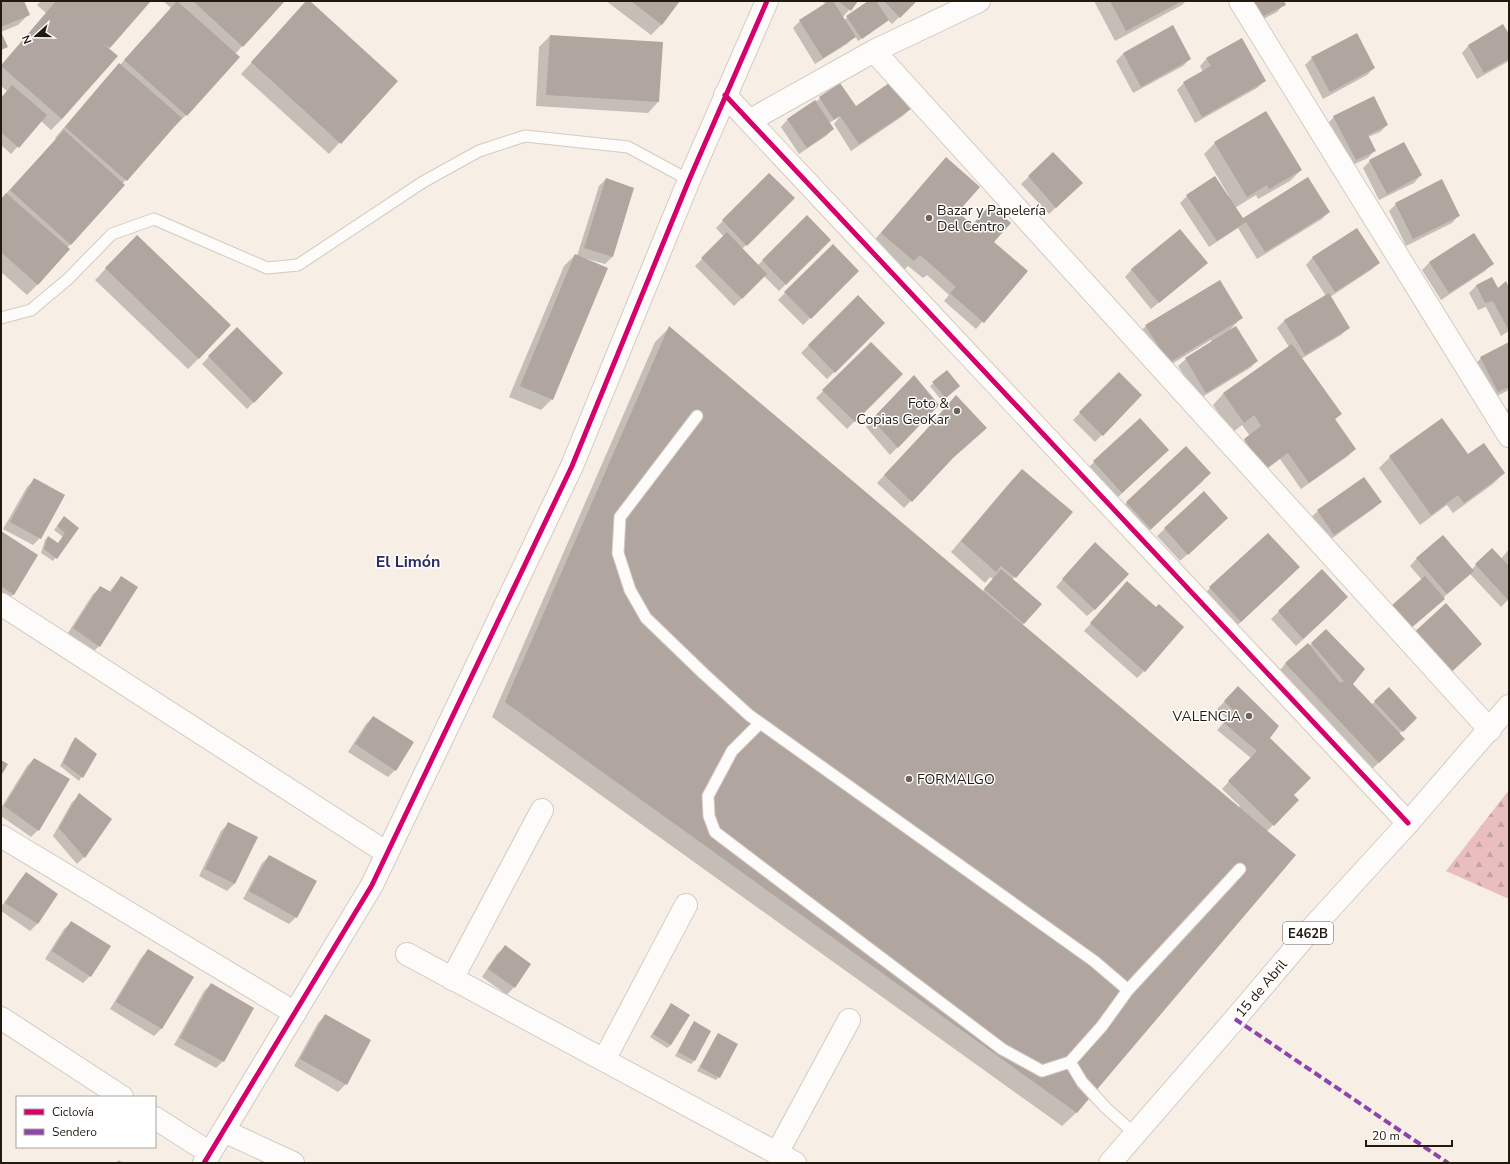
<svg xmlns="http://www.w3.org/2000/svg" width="1510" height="1164" viewBox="0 0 1510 1164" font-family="'Nunito Sans',sans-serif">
<defs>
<pattern id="forest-firs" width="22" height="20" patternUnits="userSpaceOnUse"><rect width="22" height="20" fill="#eabebf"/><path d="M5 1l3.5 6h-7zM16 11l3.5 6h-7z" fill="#c8a3a3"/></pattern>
</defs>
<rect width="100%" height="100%" fill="#f7eee5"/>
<!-- forest -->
<path fill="url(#forest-firs)" d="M1509,790V899L1446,871Z"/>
<!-- shadow -->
<path fill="#0003" d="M1,1H23L29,14L18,25L1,32Z
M41,1H150L108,49L116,56L62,119L51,130L41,121L11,154L1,145V98L7,91L1,86V65L46,13L37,5Z
M163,1H284L235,54L186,115L175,126L174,125L122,184L123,185L67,248L38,284L27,295L1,272V199L56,139L55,138L108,76L120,65L171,8Z
M308,1L396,81L329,154L241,74Z
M606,1H679L662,24L651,35Z
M821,1H857L842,18L844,20L870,1H916L892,24L888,20L858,41L855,36L847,44L815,64L793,28L800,21L826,4Z
M1094,1H1186L1182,5L1115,41Z
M1239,1H1283L1284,4L1277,12L1252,25Z
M1172,27L1190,59L1183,66L1133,93L1116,61L1123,54Z
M550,36L658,102L648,113L536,106L539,47Z
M1509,36V61L1477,79L1462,53L1469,45Z
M1207,58L1265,81L1257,88L1195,123L1177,90L1184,83L1203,72L1200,66Z
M1312,58L1374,68L1367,75L1323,99L1305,65Z
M840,84L855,107L910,109L903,116L851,151L834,124L840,116L829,123L833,129L826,136L799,154L781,127L788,119L815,102Z
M1334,117L1387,125L1380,132L1368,137L1375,150L1368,158L1348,167L1327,124Z
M1215,143L1301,170L1290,181L1258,199L1256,195L1235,208L1243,219L1329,212L1322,219L1257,259L1238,228L1209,247L1180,203L1187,196H1229L1204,154Z
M1053,154L1074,190L1049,214L1021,184Z
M1370,161L1421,175L1414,183L1379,200L1363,168Z
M935,170L957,212L1026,271L976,329L944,301L949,295L927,275L923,278L908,266L902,272L871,244Z
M769,174L794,198L742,249L758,265L807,217L830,240L779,291L764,276L734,306L695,266L724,237L716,228Z
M606,179L633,188L612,257L605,264L587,259L552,399L541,410L509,397L564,266L575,255L577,256L599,186Z
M1396,204L1459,215L1452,223L1406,246L1389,211Z
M1473,234L1492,264L1485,271L1441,300L1422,270L1429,263Z
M833,245L858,271L803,325L778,300Z
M126,247L199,358L188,369L95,280Z
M1313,257L1379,263L1371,270L1330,297L1349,328L1341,335L1301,359L1340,414L1334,420L1355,449L1348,456L1301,489L1280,459L1258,476L1237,447L1250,436L1242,425L1232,433L1213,405L1223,394L1289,347L1277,328L1284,321L1326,296L1306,265Z
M1206,263L1151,309L1125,277L1132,269Z
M1492,278L1498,289L1509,290V331L1501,336L1486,307L1478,310L1469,293L1476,286Z
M858,296L884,323L827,379L801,353Z
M1241,318L1228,332L1257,361L1250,368L1199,399L1178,366L1186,359L1212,342L1211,340L1157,373L1135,336L1146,326Z
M237,328L282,373L247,409L202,364Z
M669,328L982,592L993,579L990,577L985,583L951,552L1011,481L1022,470L1071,512L1012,580L1040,604L1022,625L1238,808L1240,806L1222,789L1251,758L1217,730L1227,719L1217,709L1238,688L1268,738L1293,795L1298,800L1267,831L1077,1112L1062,1126L492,717L655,342Z
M871,344L901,374L847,429L816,398Z
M1509,344V390L1491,399L1474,365L1481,358Z
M947,372L959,386L942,401L930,386Z
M1119,374L1141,395L1095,442L1073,420Z
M914,377L938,405L890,455L866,427Z
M1509,408V437L1504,411Z
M1442,419L1468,456L1504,473L1493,484L1453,513L1447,505L1420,525L1379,468L1390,457Z
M918,440L948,462L904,508L877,483Z
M1186,447L1203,481L1144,536L1119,510Z
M1160,457L1115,500L1087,469L1094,462Z
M34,480L40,538L33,545L3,529L27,487Z
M1204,493L1220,525L1180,561L1157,536Z
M1380,502L1373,509L1327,542L1310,518L1318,511Z
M61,521L78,528L53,561L41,553L45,540L48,537L58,544L63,537L54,530Z
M1,532L14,594L6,601L1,598Z
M1492,549L1501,559L1509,549V599L1501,607L1470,574L1443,598L1422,580L1410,566L1417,558L1471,570Z
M1088,551L1095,609L1087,616L1056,587Z
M1322,571L1340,605L1296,646L1271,619Z
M121,577L99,646L92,653L66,636L93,594L101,587L109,592Z
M1288,578L1230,632L1199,599L1210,588Z
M1120,590L1144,671L1137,678L1084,631Z
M1326,631L1352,684L1371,705L1389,689L1416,718L1399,734L1396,746L1371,770L1279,671L1286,663L1309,646Z
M373,717L395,770L388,777L348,752L366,724Z
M75,739L96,754L79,781L60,766L72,742Z
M34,759L38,830L31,837L1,816V808L27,766Z
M80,795L111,819L84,857L77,864L53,836L72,802Z
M229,823L234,884L227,891L199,876L221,831Z
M270,856L296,917L289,924L243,899L262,863Z
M26,873L57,894L37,924L30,931L1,911V907L19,881Z
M72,922L90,976L83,983L45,959L64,929Z
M505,947L530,965L514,987L507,995L482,977L497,954Z
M148,950L192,977L161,1029L154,1036L110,1009L141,958Z
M211,984L223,1061L216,1068L174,1045L204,991Z
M671,1005V1045L667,1048L650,1037Z
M325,1016L369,1041L346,1084L338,1092L294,1066L318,1023Z
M694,1022L710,1031L694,1061L691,1064L675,1056L691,1026Z
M718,1034L719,1077L716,1080L697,1071L715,1038Z
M119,1160L123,1163H116Z"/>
<!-- building -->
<path fill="#b0a59f" d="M1,1H24L30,15L1,27Z
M56,1H151L110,48L99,40L118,56L62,119L1,66Z
M177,1L240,57L187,116L124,60Z
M193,1H285L243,47Z
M306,1H310L398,81L341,144L251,62Z
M631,1H680L662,25Z
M829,1H833L856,37L823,58L799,20Z
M838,1H858L851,11Z
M868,1H876L889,20L862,39L846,16Z
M884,1H917L900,18Z
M1110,1H1182L1126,31Z
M1250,1H1284L1286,5L1259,18Z
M1503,24L1509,34V59L1484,73L1468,45Z
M1173,25L1191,59L1141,87L1123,53Z
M1,32L8,47L1,50Z
M1357,33L1375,68L1330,92L1311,57Z
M550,35L663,42L659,102L546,95Z
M1242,38L1266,81L1202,117L1183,82L1211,66L1206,58Z
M119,63L182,118L127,181L65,127Z
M892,81L911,109L859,144L840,116L834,120L819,97L840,83L856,106Z
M12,85L47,115L19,148L1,132V98Z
M1374,96L1388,125L1368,135L1376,151L1356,160L1333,116Z
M815,100L834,129L807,148L787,119Z
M1266,111L1302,170L1269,189L1267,185L1247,197L1214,142Z
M64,130L125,185L71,245L10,190Z
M1404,142L1422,175L1387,194L1369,160Z
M1053,152L1083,183L1056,208L1028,176Z
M946,157L980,187L958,212L972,225L990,205L1011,223L994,242L1028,271L984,323L950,293L956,287L935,268L920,255L914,261L881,233Z
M769,173L795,198L747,246L722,220Z
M1215,176L1243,218L1308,177L1330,212L1265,252L1246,222L1217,241L1186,195Z
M606,178L634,188L613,257L584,248Z
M1442,179L1460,216L1413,239L1395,203Z
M6,193L70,249L38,285L1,252V199Z
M807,215L831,240L786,285L762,260Z
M1357,228L1380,263L1335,292L1312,257Z
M1180,229L1208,263L1159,303L1131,269Z
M727,232L767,274L742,299L701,258Z
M1474,233L1494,264L1449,293L1429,262Z
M137,235L231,325L199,359L105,268Z
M833,244L859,271L811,319L784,292Z
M575,254L608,268L553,400L520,386Z
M1492,277L1498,288L1506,281L1509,288V331L1493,301L1485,303L1476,285Z
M1220,280L1243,318L1169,363L1145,325Z
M1329,293L1350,328L1305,355L1284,320Z
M858,295L885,323L835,373L808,345Z
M669,326L1296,855L1077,1113L505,702Z
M1236,326L1258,361L1206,393L1185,358Z
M237,327L283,373L254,403L208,356Z
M871,342L903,374L855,422L822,390Z
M1509,342V387L1498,392L1480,357Z
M1292,344L1342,414L1335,419L1356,449L1309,483L1288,453L1265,469L1244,439L1261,426L1254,415L1244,423L1223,393Z
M947,370L960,386L946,398L932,382Z
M1119,372L1142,395L1103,436L1079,412Z
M914,375L939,405L898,448L872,419Z
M956,395L987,428L953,458L912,502L884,475L925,431Z
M1140,418L1169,450L1122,493L1093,461Z
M1442,418L1468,454L1484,443L1505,473L1464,503L1458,495L1431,515L1389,456Z
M1186,446L1211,473L1151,529L1126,502Z
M1022,469L1073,512L1016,578L1001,566L996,572L961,541Z
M1364,477L1382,502L1334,535L1317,510Z
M34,478L65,495L41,539L10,522Z
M1204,491L1228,518L1188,555L1164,528Z
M64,516L79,528L57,559L44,549L48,536L58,543L65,533L57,526Z
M1,531L38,555L14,595L1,586Z
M1268,533L1300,567L1241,622L1209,587Z
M1443,535L1474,571L1447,594L1416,558Z
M1095,542L1129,574L1095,610L1062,579Z
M1492,548L1509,566V601L1475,564Z
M1001,569L1042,604L1024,624L984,589Z
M1322,569L1348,597L1303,639L1278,611Z
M121,576L138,587L100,647L73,628L100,586L111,592Z
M1425,576L1445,599L1410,629L1391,606Z
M1127,581L1156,607L1159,604L1184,627L1145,672L1090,623Z
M1446,603L1482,644L1446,677L1409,637Z
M1326,629L1365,669L1353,684L1405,739L1379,763L1285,663L1308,643L1340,683L1344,681L1311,643Z
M1238,686L1279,726L1270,738L1311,778L1294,795L1299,800L1274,826L1228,781L1257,751L1223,722L1234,711L1224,701Z
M1389,687L1417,718L1403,732L1374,701Z
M373,716L414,742L396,771L355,744Z
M75,737L97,754L83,778L63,763Z
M34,758L70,779L39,831L4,806Z
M1,760L8,764L1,776Z
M79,793L112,819L85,858L59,828Z
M228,822L258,837L235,884L205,869Z
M269,855L317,881L297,918L249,891Z
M26,872L58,894L38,924L5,903Z
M71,921L111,946L91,977L52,951Z
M505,945L531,964L515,988L488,969Z
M148,949L194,977L162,1029L116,1002Z
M211,983L254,1008L224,1062L180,1038Z
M671,1003L690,1015L671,1045L653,1034Z
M325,1014L371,1040L347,1085L300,1059Z
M694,1021L711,1031L695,1061L678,1052Z
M718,1033L738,1044L720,1078L700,1067Z"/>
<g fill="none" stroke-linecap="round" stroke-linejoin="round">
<!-- lane casing -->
<g stroke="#d3cac1" stroke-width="13">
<path id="lane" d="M1,318L31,310L68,279L112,234L154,219L267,268L298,265L423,182L479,151L525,136L628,147L689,180
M697,416L620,517L618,553L630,590L646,618L704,674L749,715L1094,961L1128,990L1102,1026L1070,1062L1082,1082L1106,1108L1135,1134
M760,723L732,751L708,796L709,816L715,832L1002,1049L1042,1071L1070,1062
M1128,990L1240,869"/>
</g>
<!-- street casing -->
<g stroke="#d3cac1" stroke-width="24">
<path id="street" d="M1240,1L1509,436
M874,51L1490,730
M725,95L1408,823
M749,121L874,51L979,1
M1,604L387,853
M1,836L295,1013
M407,954L795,1163
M452,979L542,810
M1,1018L122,1097
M604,1060L686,905
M155,1118L210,1153
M224,1131L293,1163
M777,1153L849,1020
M204,1163L372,885L572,466L689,180L767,1"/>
</g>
<!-- primary casing -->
<g stroke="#d3cac1" stroke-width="24">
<g id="primary">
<path id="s1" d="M1110,1163L1235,1019L1313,927L1408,823L1509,706"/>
</g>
</g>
<!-- lane -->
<use href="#lane" stroke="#fefcfb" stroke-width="11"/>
<!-- street -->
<use href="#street" stroke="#fefcfb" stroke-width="22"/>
<!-- primary -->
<use href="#primary" stroke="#fefcfb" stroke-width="22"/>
<!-- quiet -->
<path stroke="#8e44ad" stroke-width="4" stroke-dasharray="8 4" stroke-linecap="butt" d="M1235,1019L1448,1163"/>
<!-- cycleway casing -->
<g stroke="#fff" stroke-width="8">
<path id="cycleway" d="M725,95L1408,823
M204,1163L372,885L572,466L689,180L767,1"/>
</g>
<!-- cycleway -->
<use href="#cycleway" stroke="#d6006c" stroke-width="5"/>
</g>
<!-- markers -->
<g fill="#6d645a" stroke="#fff" stroke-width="1.5">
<circle cx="929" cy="218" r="4"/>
<circle cx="957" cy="411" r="4"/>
<circle cx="1249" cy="716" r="4"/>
<circle cx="909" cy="779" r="4"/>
</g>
<g text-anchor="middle" stroke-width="3" stroke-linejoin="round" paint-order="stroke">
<!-- shield labels -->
<rect fill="#fff" stroke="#645e57" stroke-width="1" x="1283" y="922" width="50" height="22" rx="3"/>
<g font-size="13" font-weight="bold" fill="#22190f">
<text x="1308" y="938">E462B</text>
</g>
<!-- poi labels -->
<g font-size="14" fill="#22190f" stroke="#fff" text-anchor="start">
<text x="937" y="215">Bazar y Papelería<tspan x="937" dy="16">Del Centro</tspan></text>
<text x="949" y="408" text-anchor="end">Foto &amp;<tspan x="949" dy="16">Copias GeoKar</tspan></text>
<text x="1241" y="721" text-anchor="end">VALENCIA</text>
<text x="917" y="784">FORMALGO</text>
</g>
<!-- street labels -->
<g font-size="14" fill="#22190f" stroke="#fff">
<text dy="5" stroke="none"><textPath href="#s1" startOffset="231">15 de Abril</textPath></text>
</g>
<!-- quarter labels -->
<g font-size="16" font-weight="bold" fill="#2c2a65" stroke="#fff">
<text x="408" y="567">El Limón</text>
</g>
</g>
<!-- border -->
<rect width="1510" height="1164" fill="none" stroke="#22190f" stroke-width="4"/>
<!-- legend -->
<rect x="16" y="1096" width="140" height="52" fill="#ffffff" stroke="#a7a39f"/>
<rect x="24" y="1109" width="20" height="6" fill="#d6006c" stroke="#a7a39f"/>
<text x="52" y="1116" font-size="12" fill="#22190f">Ciclovía</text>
<rect x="24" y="1129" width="20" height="6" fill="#8e44ad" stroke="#a7a39f"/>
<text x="52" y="1136" font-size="12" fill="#22190f">Sendero</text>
<!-- north arrow -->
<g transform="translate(36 36) rotate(249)" stroke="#ffffff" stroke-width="3" paint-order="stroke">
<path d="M0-3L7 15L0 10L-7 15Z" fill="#22190f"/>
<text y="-6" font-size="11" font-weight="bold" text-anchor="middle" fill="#22190f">N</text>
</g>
<!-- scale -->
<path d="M1366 1140v6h86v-6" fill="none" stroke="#22190f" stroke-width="2"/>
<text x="1372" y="1140" font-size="12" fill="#22190f" stroke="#ffffff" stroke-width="3" paint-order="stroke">20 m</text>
</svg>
